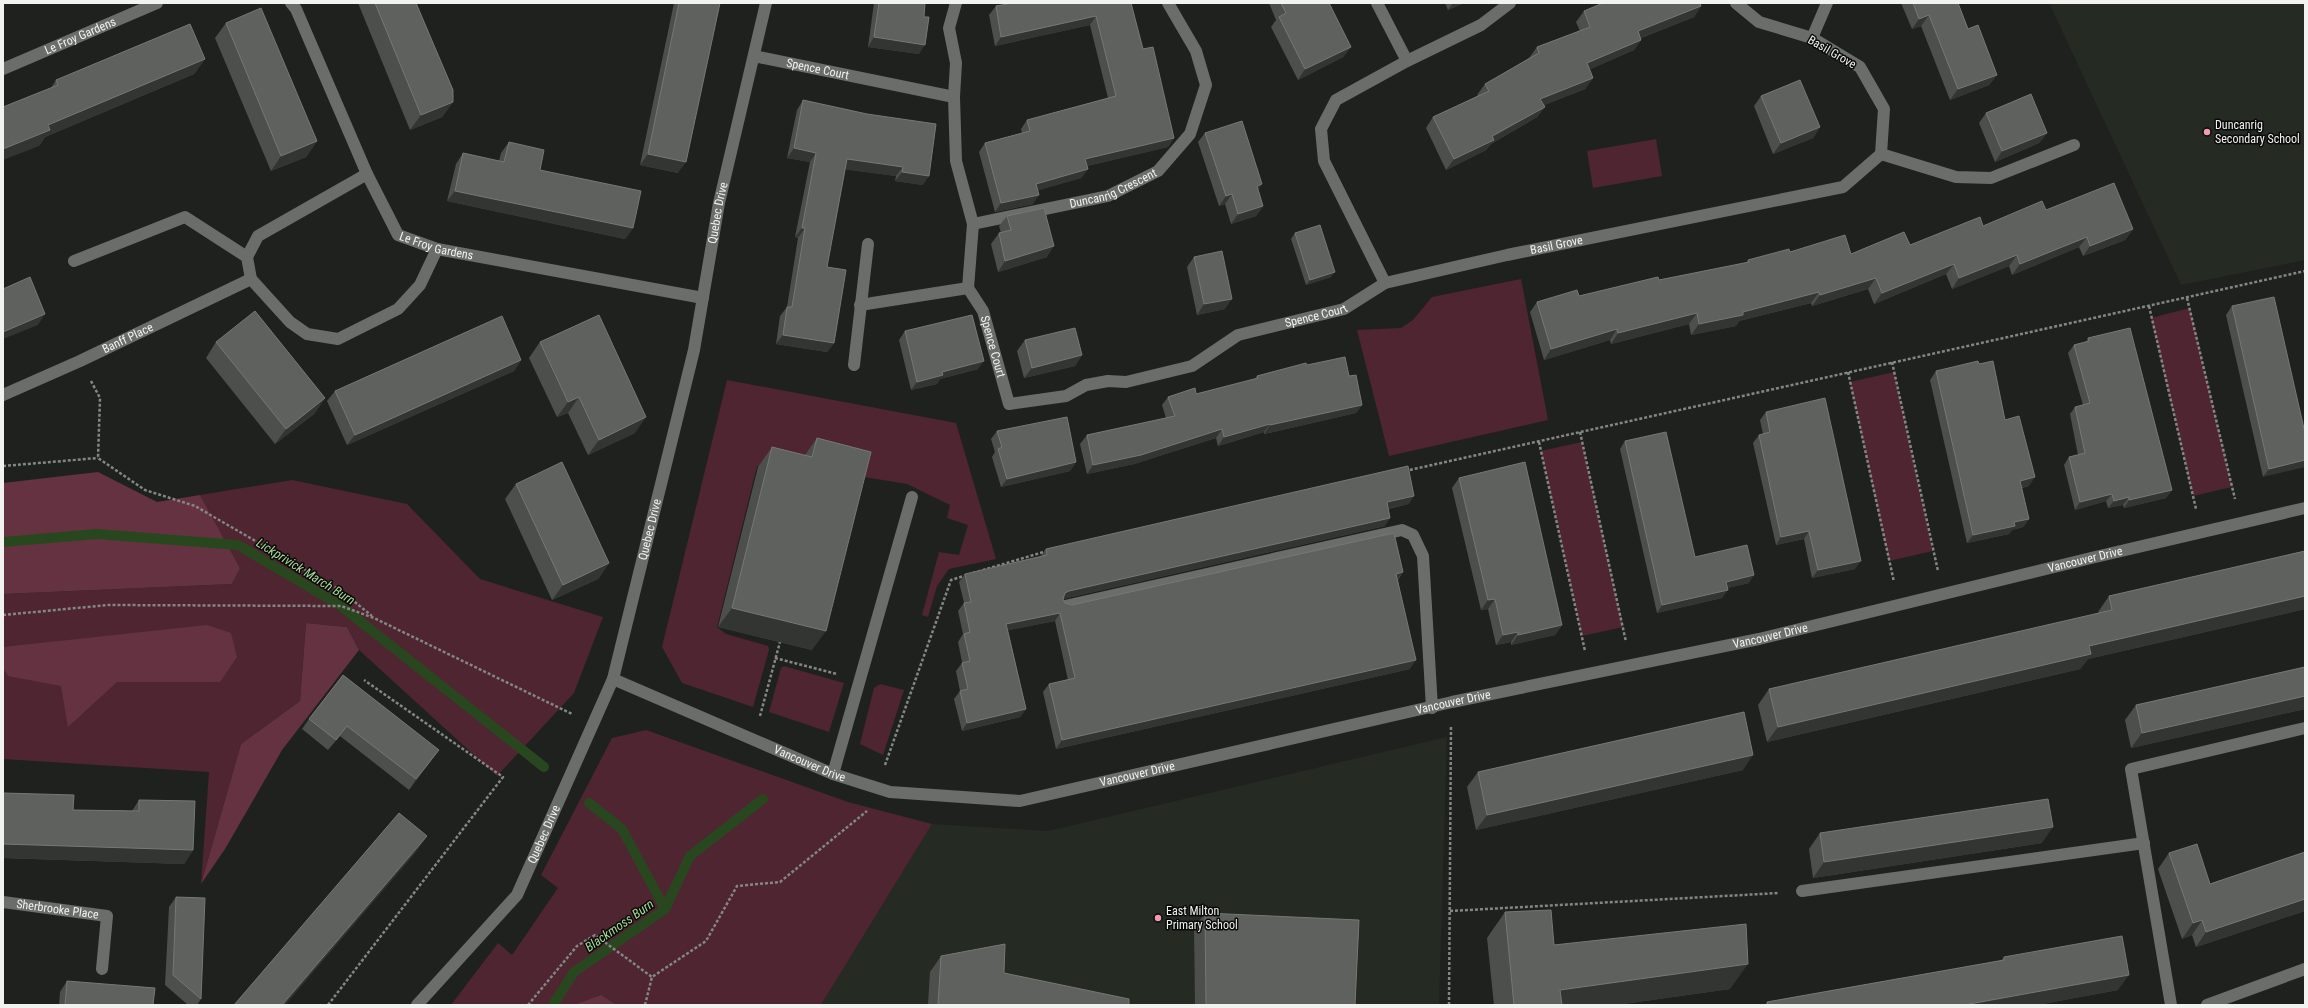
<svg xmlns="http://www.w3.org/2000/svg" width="2308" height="1008" viewBox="0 0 2308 1008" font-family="'Roboto Condensed',sans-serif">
<rect width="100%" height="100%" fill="#1f211f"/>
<!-- built -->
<path fill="#252a23" d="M2049,3H2305V260L2181,285Z
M1447,737L1439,1005H821L932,824L1048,831Z"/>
<!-- green -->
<path fill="#4e2531" d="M1656,139L1662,176L1593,188L1587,151Z
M1521,279L1548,420L1389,456L1357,330L1401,328L1413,320L1432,297Z
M2190,308L2232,487L2193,496L2151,318Z
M1894,372L1933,551L1889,561L1850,382Z
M727,380L956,423L996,559L949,569L937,586L928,617L922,615L939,552L959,555L968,525L947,518L950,505L907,484L864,477L797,475L757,466L717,627L726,634L768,646L769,650L753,707L682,683L662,647Z
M1582,442L1623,627L1582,636L1541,451Z
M292,480L407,504L480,579L603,617L574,693L497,776L359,650L347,627L306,623L300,701L241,744L201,884L209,772L3,759V594L232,584L240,568L200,495Z
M784,666L844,683L829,732L769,712L781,668Z
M880,684L904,690L883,755L860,744L874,688Z
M646,730L848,802L932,824L821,1005H451L498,943L512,955L558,888L541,875L612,738Z"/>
<!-- forest -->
<path fill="#653241" d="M98,472L157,502L200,495L240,568L232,584L3,594V483Z
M306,623L347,627L359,650L282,750L225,849L201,884L241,744L300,701Z
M207,625L231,633L237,657L220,682H117L68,727L61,686L8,676L3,668V647Z
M601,995L616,1005H574Z"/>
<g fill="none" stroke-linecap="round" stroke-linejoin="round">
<!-- stream -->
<path stroke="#29471e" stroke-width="10" d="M3,542L97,534L238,545L341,606L544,767
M589,803L622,829L665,909
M553,1005L574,972L665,909L690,856L763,799"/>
<!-- path -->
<path stroke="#848684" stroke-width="2.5" stroke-dasharray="3 2" stroke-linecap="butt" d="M2187,298L2235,499
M2149,306L2196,509
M1892,362L1938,571
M1848,372L1894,582
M91,381L100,398L98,458L145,490L195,506L340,590L372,616
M1580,432L1626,642
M1539,442L1585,651
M3,466L98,458
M1405,471L2305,271
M973,573L1047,551
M3,615L108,605L341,606L374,618L572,714
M775,658L837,674
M760,716L780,642
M885,765L951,580L967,575
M1450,911L1779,893
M328,1005L503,777L364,680
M528,1005L577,946L595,935L652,977
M645,1005L652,977L706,941L737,886L780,882L867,811
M1449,1005L1451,726"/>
<!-- minor -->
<g stroke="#6b6d6a" stroke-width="12">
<path id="s1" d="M291,3L296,9L367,174L398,235L437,249L703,298"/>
<path d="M1377,3L1407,61"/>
<path d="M1812,38L1827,3"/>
<path id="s2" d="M754,56L954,97L956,161L973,224L968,288L983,311L1009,404L1066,396L1086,385L1108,381L1126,382L1192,366L1238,335L1344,309L1385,283L1507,255L1843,187L1881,154L1884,109L1860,67L1812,38L1759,22L1736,3"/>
<path id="s3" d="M3,69L157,3"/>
<path d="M954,97L956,63L949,28L956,3"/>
<path d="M1881,154L1956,177L1991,178L2074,145"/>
<path d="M367,174L258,236L247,257L251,279L290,322L307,334L338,339L398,309L420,285L437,249"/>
<path id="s4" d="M973,224L1108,196L1158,171L1190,134L1206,85L1196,51L1168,3"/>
<path d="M74,261L185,217L247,257"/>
<path d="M1385,283L1324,161L1321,129L1336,100L1407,61L1481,25L1510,3"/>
<path d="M860,305L968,288"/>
<path d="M854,365L868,244"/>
<path id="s5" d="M3,395L80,361L251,279"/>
<path d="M1065,606L1402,530L1413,535L1423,556L1432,708"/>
<path id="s6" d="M613,679L833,774L890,792L1020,801L1452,702L1759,639L2091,558L2305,508"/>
<path d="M833,774L912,497"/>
<path d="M1802,891L2144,843"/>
<path id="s7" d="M3,902L107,916L102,969"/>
<path id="s8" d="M417,1005L517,895L613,679L694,350L719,203L766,3"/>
<path d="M2171,1005L2131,769L2305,728"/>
<path d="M2207,1005L2305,969"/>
</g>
</g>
<!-- wall -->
<path fill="#4d4f4c" d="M358,3H416L453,102L442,117L410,130Z
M674,3H720L678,173L640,165Z
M874,3H925L919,54L868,47Z
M1131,3L1143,49L1174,138L1168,147L1087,166L1088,169L1081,178L1038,190L1033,204L995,212L979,152L985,143L1022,133L1021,129L1027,120L1108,98L1090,25L995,46L989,15L996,6Z
M1269,3H1329L1351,47L1343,57L1298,80L1271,27L1276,20Z
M1445,3H1464L1448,10Z
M1901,3H1958L1968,29L1997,75L1989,85L1950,100L1921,26L1912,29Z
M1701,6L1694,17L1641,38V40L1634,50L1590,69L1593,78L1585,89L1544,105L1545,107L1537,117L1491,144L1486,150L1446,170L1426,128L1433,117L1478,96L1477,95L1485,84L1529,58L1537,47L1580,31L1576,22L1584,11Z
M226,23L317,141L306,157L271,171L215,38Z
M205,59L194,74L45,137L39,146L51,88L56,80Z
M1761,96L1820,127L1813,138L1773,154L1754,106Z
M803,100L867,114L923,185L895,181L896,176L845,169L827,267L834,343L827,352L776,344L780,316L787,307L798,238L795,237L810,162L787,158L797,110Z
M1986,113L2047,133L2039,143L1995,162L1979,123Z
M1205,133L1258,190L1263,206L1256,216L1231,224L1225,204L1219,206L1198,142Z
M509,142L540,170L633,228L625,239L447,201L456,164L463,153L499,161L501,153Z
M2046,210L2133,229L2125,240L2083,256L2079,247L2012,275L2009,266L1952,289L1946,274L1874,304L1868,289L1812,306L1811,303L1739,321L1736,326L1691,335L1689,324L1611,344L1610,340L1544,360L1530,312L1537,302L1579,296L1746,263L1748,260L1790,252L1851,254L1910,245Z
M1007,216L1047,257L998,272L991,244L999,233H1001L999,226Z
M1295,233L1331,277L1306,285L1291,239Z
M1194,257L1225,309L1197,315L1187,267Z
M2232,306L2305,433L2263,477L2226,315Z
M905,331L978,369L940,379L937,384L911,390L899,340Z
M2088,338L2172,490L2166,498L2124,508L2123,505L2108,508L2106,501L2075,510L2064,465L2069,457L2078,455L2070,414L2075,407L2083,405L2068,353L2074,345L2086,342Z
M1025,340L1082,355L1075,366L1024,378L1017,351Z
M216,342L325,398L314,414L275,444L206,358Z
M540,342L635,433L588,455L568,413L557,417L529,358Z
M521,360L514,371L347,445L327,401L335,391Z
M1307,365L1349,376L1362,405L1356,413L1264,434V432L1218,446L1216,438L1134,464L1087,474L1080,444L1087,435L1166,418L1162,405L1168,397L1196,394L1255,379L1257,376Z
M1936,371L2005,420L2029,486L2022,488L2029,519L2023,527L2012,530L2009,534L1967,543L1930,380Z
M1766,412L1855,569L1812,578L1804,539L1776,545L1753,443L1759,435L1763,434L1760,420Z
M997,431L1076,462L1070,471L1001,487L992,457L995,452L991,439Z
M817,438L812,650L718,627L758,467L772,447L805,455Z
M1625,441L1695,557L1749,583L1727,588L1722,598L1657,613L1620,449Z
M1459,478L1562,625L1555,635L1511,645V642L1496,645L1488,609L1481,610L1452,488Z
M516,484L609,563L598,579L552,600L505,499Z
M1409,504L1388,509L1385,526L1063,599L1065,603L1072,605L1403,572L1398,580L1410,669L1056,749L1043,692L1049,684L1068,680L1055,621L1008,630L1026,709L1020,717L962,731L954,699L960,691L956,671L962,663V662L958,642L963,634L958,611L964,603L959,582L965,574L1040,557L1046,549Z
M2305,551V609L2088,659L2080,669L1767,742L1758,705L1769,689L2099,613L2098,612L2109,596Z
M2305,667V709L2131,748L2125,720L2136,705Z
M343,675L431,761L409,790L340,736L328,750L302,729L309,719Z
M1743,770L1476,830L1467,787L1478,772Z
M3,793L73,810L132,811L139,800L193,850L184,864L3,858Z
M1820,833L2042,843L1813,878L1809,849Z
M2305,852V911L2196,947L2192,935L2182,939L2158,869L2169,853L2210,884Z
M176,897L201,999L197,1005H188L165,985L169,907Z
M1505,912L1554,945L1730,989L1616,1005H1494L1487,938Z
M1205,913L1355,1005H1195L1194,928Z
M941,956L1004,973L1129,1005H928L930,972Z
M2004,957L2118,990L2037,1005H1765L1767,1002L2001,961Z
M67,981L153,1005H59L60,992Z"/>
<!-- shaded-wall -->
<path fill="#333533" d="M1453,3H1464L1448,10Z
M1701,6L1694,17L1630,42L1638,31Z
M1929,15L1921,26L1912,29L1919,19Z
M1096,16L1090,25L995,46L1001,37Z
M874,37L925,45L919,54L868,47Z
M1641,40L1634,50L1580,74L1587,63Z
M1351,47L1343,57L1298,80L1305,69Z
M205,59L194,74L45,137L39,146L3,160V149L48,125Z
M1997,75L1989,85L1950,100L1958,89Z
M1593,78L1585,89L1533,110L1540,99Z
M453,102L442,117L410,130L421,115Z
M1545,107L1537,117L1491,144L1486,150L1446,170L1454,159Z
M1820,127L1813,138L1773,154L1781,143Z
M2047,133L2039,143L1995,162L2002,151Z
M1174,138L1168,147L1079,168L1085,159Z
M317,141L306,157L271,171L281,156Z
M794,148L816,153L810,162L787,158Z
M648,154L686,162L678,173L640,165Z
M847,159L903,167L896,176L840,169Z
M1088,169L1081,178L1030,193L1036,184Z
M902,172L929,176L923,185L895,181Z
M1262,184L1256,194L1257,186Z
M455,191L633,228L625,239L447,201Z
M1232,194L1225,204L1219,206L1226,196Z
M1039,195L1033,204L995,212L1001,203Z
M1263,206L1256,216L1231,224L1238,214Z
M802,228H805L798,238L795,237Z
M2133,229L2125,240L2083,256L2090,246Z
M2087,237L2079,247L2012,275L2020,264Z
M1054,246L1047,257L998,272L1005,261Z
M2017,255L2009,266L1952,289L1959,278Z
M1954,264L1946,274L1874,304L1882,293Z
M1335,272L1331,277L1306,285L1310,280Z
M1876,278L1868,289L1812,306L1820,295Z
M1819,292L1811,303L1739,321L1736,326L1691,335L1699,324L1743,312Z
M1232,299L1225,309L1197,315L1204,304Z
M1697,313L1689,324L1611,344L1618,333Z
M45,314L38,325L3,339V332Z
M1617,329L1610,340L1544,360L1551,349Z
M783,335L834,343L827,352L776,344Z
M1082,355L1075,366L1024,378L1032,368Z
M521,360L514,371L347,445L355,435Z
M984,361L978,369L940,379L937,384L911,390L917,382L942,372Z
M579,397L568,413L557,417L568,402Z
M325,398L314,414L275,444L286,429Z
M1362,405L1356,413L1264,434L1270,425Z
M646,417L635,433L588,455L599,440Z
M1270,424L1264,432L1218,446L1224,437Z
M1222,429L1216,438L1134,464L1087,474L1093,465Z
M2305,460V467L2263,477L2269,469Z
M1076,462L1070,471L1001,487L1007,479Z
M2035,477L2029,486L2014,489L2020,481Z
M2172,490L2166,498L2124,508L2129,500Z
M2112,494L2106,501L2075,510L2080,502Z
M1414,496L1409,504L1381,510L1387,502Z
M2129,497L2123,505L2108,508L2114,501Z
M1390,518L1385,526L1063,599L1065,593L1069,591Z
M2029,519L2023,527L2012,530L2009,534L1967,543L1973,535L2014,522Z
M1809,531L1804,539L1776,545L1781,537Z
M1861,561L1855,569L1812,578L1818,570Z
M609,563L598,579L552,600L563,585Z
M1403,572L1397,580L1396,574Z
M1754,575L1749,583L1720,590L1726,582Z
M1728,590L1722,598L1657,613L1662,605Z
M2305,596V609L2088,659L2080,669L1767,742L1778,727L2089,646Z
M1495,599L1488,609L1481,610L1488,600Z
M732,608L826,631L812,650L718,627Z
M1060,613L1055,621L1001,632L1006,624Z
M1562,625L1555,635L1511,645L1518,635Z
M1518,632L1511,642L1496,645L1503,635Z
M1416,660L1410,669L1056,749L1062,740Z
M2305,696V709L2131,748L2142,733Z
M1026,709L1020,717L962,731L967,723Z
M347,726L340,736L328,750L336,740Z
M439,750L431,761L409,790L416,779Z
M1753,755L1743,770L1476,830L1487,815Z
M2053,827L2042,843L1813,878L1824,862Z
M427,836L416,852L285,1005H282Z
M3,844L193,850L184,864L3,858Z
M2305,899V911L2196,947L2206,932Z
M2202,920L2192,935L2182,939L2193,923Z
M1748,964L1730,989L1616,1005H1549L1560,990Z
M2129,975L2118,990L2037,1005H1964Z"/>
<!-- building -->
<path fill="#5f615e" stroke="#767875" d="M375,3H416L453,90V102L421,115Z
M679,3H720L686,162L648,154Z
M879,3H925L924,17H929L925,45L874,37Z
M1013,3H1131L1143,49L1153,47L1174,138L1085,159L1088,169L1036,184L1039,195L1001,203L985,143L1030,131L1027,120L1116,96L1096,16L1001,37L996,6Z
M1281,3H1329L1351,47L1305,69L1279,17L1286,13Z
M1603,3H1700L1701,6L1638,31L1641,40L1587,63L1593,78L1540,99L1545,107L1492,136L1494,140L1454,159L1433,117L1489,91L1485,84L1539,53L1537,47L1590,27L1584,11Z
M1913,3H1958L1968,29L1978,25L1997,75L1958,89L1929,15L1919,19Z
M261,8L317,141L281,156L226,23Z
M190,24L205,59L48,125L50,130L3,149V107L58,85L56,80Z
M1800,80L1820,127L1781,143L1761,96Z
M2031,94L2047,133L2002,151L1986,113Z
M803,100L867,114L936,124L929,176L902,172L903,167L847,159L827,267L846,270L834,343L783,335L787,307H792L805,228H802L816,153L794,148Z
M1242,121L1262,184L1257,186L1263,206L1238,214L1232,194L1226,196L1205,133Z
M509,142L544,150L540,170L641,191L633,228L455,191L463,153L504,162Z
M2114,183L2133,229L2090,246L2087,237L2020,264L2017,255L1959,278L1954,264L1882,293L1876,278L1820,295L1819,292L1743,312V315L1699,324L1697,313L1618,333L1617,329L1551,349L1537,302L1577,290L1579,296L1658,277L1659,280L1749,262L1748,260L1789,249L1790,252L1845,235L1851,254L1904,232L1910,245L1980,217L1983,226L2042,201L2046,210Z
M1044,208L1054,246L1005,261L999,233L1011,230L1007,216Z
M1320,225L1335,272L1310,280L1295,233Z
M1222,251L1232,299L1204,304L1194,257Z
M30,277L45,314L3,332V289Z
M2274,297L2305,433V460L2269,469L2232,306Z
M255,311L325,398L286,429L216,342Z
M599,315L646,417L599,440L579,397L568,402L540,342Z
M972,315L984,361L942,372L943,375L917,382L905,331Z
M502,316L521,360L355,435L335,391Z
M1075,328L1082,355L1032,368L1025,340Z
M2130,328L2172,490L2129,500V497L2114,501L2112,494L2080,502L2069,457L2085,453L2075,407L2090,403L2074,345L2089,341L2088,338Z
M1345,357L1349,376L1356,375L1362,405L1270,425V424L1224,437L1222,429L1141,455L1093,465L1087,435L1175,416L1168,397L1195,388L1196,394L1258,378L1257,376L1306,363L1307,365Z
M1978,361L1979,364L1993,361L2005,420L2019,416L2035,477L2020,481L2029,519L2014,522L2015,526L1973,535L1936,371Z
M1825,398L1861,561L1818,570L1809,531L1781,537L1759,435L1770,432L1766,412Z
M1067,417L1076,462L1007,479L998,449L1002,447L997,431Z
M1666,432L1695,557L1747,545L1754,575L1726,582L1728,590L1662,605L1625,441Z
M817,438L871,452L826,631L732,608L772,447L812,457Z
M562,462L609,563L563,585L516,484Z
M1525,462L1562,625L1518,635V632L1503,635L1495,599L1488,600L1459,478Z
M1408,466L1414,496L1387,502L1390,518L1069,591L1065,593L1063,599L1065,603L1072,605L1394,533L1403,572L1396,574L1416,660L1062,740L1049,684L1075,678L1060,613L1006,624L1026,709L967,723L960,691L968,689L962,663L970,661L964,634L970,632L964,603L971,602L965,574L1047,555L1046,549Z
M2305,551V596L2089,646L2091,654L1778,727L1769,689L2112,610L2109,596Z
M2305,667V696L2142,733L2136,705Z
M343,675L439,750L416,779L347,726L336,740L309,719Z
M1744,712L1753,755L1487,815L1478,772Z
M3,793L74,795L73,810L139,811V800L195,801L193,850L3,844Z
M2048,799L2053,827L1824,862L1820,833Z
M399,813L427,836L282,1005H234Z
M2197,844L2210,884L2305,852V899L2206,932L2202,920L2193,923L2169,853Z
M176,897L205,898L201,999L173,975Z
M1551,910L1554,945L1746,924L1748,964L1560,990L1562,1005H1514L1505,912Z
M1205,913L1359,920L1355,1005H1206Z
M2122,936L2129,975L1964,1005H1768L1767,1002L2004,960V957Z
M1005,944L1004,973L1129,999V1005H938L941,956Z
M67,981L155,988L153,1005H65Z"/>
<!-- markers -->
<g fill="#f19ab1" stroke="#0a0a09" stroke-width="1.5">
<circle cx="2207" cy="132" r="4"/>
<circle cx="1158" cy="918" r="4"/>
</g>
<g text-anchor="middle" stroke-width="3" stroke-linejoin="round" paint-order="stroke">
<!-- street labels -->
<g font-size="12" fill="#f2f3f1" stroke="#0a0a09">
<text dy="4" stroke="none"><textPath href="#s3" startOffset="84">Le Froy Gardens</textPath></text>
<text transform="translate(1832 52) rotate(30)" y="4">Basil Grove</text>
<text dy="4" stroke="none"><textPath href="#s2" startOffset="65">Spence Court</textPath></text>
<text dy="4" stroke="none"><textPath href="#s4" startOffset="145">Duncanrig Crescent</textPath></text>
<text dy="4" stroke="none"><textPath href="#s8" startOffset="863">Quebec Drive</textPath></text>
<text dy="4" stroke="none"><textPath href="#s1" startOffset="296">Le Froy Gardens</textPath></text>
<text dy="4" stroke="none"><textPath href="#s2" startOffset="1099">Basil Grove</textPath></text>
<text dy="4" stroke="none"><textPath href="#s2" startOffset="846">Spence Court</textPath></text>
<text dy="4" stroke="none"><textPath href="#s5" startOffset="137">Banff Place</textPath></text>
<text dy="4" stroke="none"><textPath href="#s2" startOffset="462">Spence Court</textPath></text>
<text dy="4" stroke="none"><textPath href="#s8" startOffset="539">Quebec Drive</textPath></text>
<text dy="4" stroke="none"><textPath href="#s6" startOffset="1522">Vancouver Drive</textPath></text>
<text dy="4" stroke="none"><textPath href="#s6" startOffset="1198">Vancouver Drive</textPath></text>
<text dy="4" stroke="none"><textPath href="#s6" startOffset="874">Vancouver Drive</textPath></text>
<text dy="4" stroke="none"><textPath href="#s6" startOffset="214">Vancouver Drive</textPath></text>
<text dy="4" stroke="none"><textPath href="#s6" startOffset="550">Vancouver Drive</textPath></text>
<text dy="4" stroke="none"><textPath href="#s8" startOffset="215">Quebec Drive</textPath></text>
<text dy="4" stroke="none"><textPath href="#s7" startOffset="55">Sherbrooke Place</textPath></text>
</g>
<!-- poi labels -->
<g font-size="12" fill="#f2f3f1" stroke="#0a0a09" text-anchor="start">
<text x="2215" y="129">Duncanrig<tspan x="2215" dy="14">Secondary School</tspan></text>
<text x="1166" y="915">East Milton<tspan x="1166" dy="14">Primary School</tspan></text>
</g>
<!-- water labels -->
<g font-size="13" font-style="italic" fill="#a7da97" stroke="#0a0a09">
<text transform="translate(306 571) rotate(32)" y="5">Lickprivick March Burn</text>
<text transform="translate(619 925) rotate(-35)" y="5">Blackmoss Burn</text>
</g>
</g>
<!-- border -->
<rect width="2308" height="1008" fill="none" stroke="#f2f3f1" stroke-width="8"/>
</svg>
